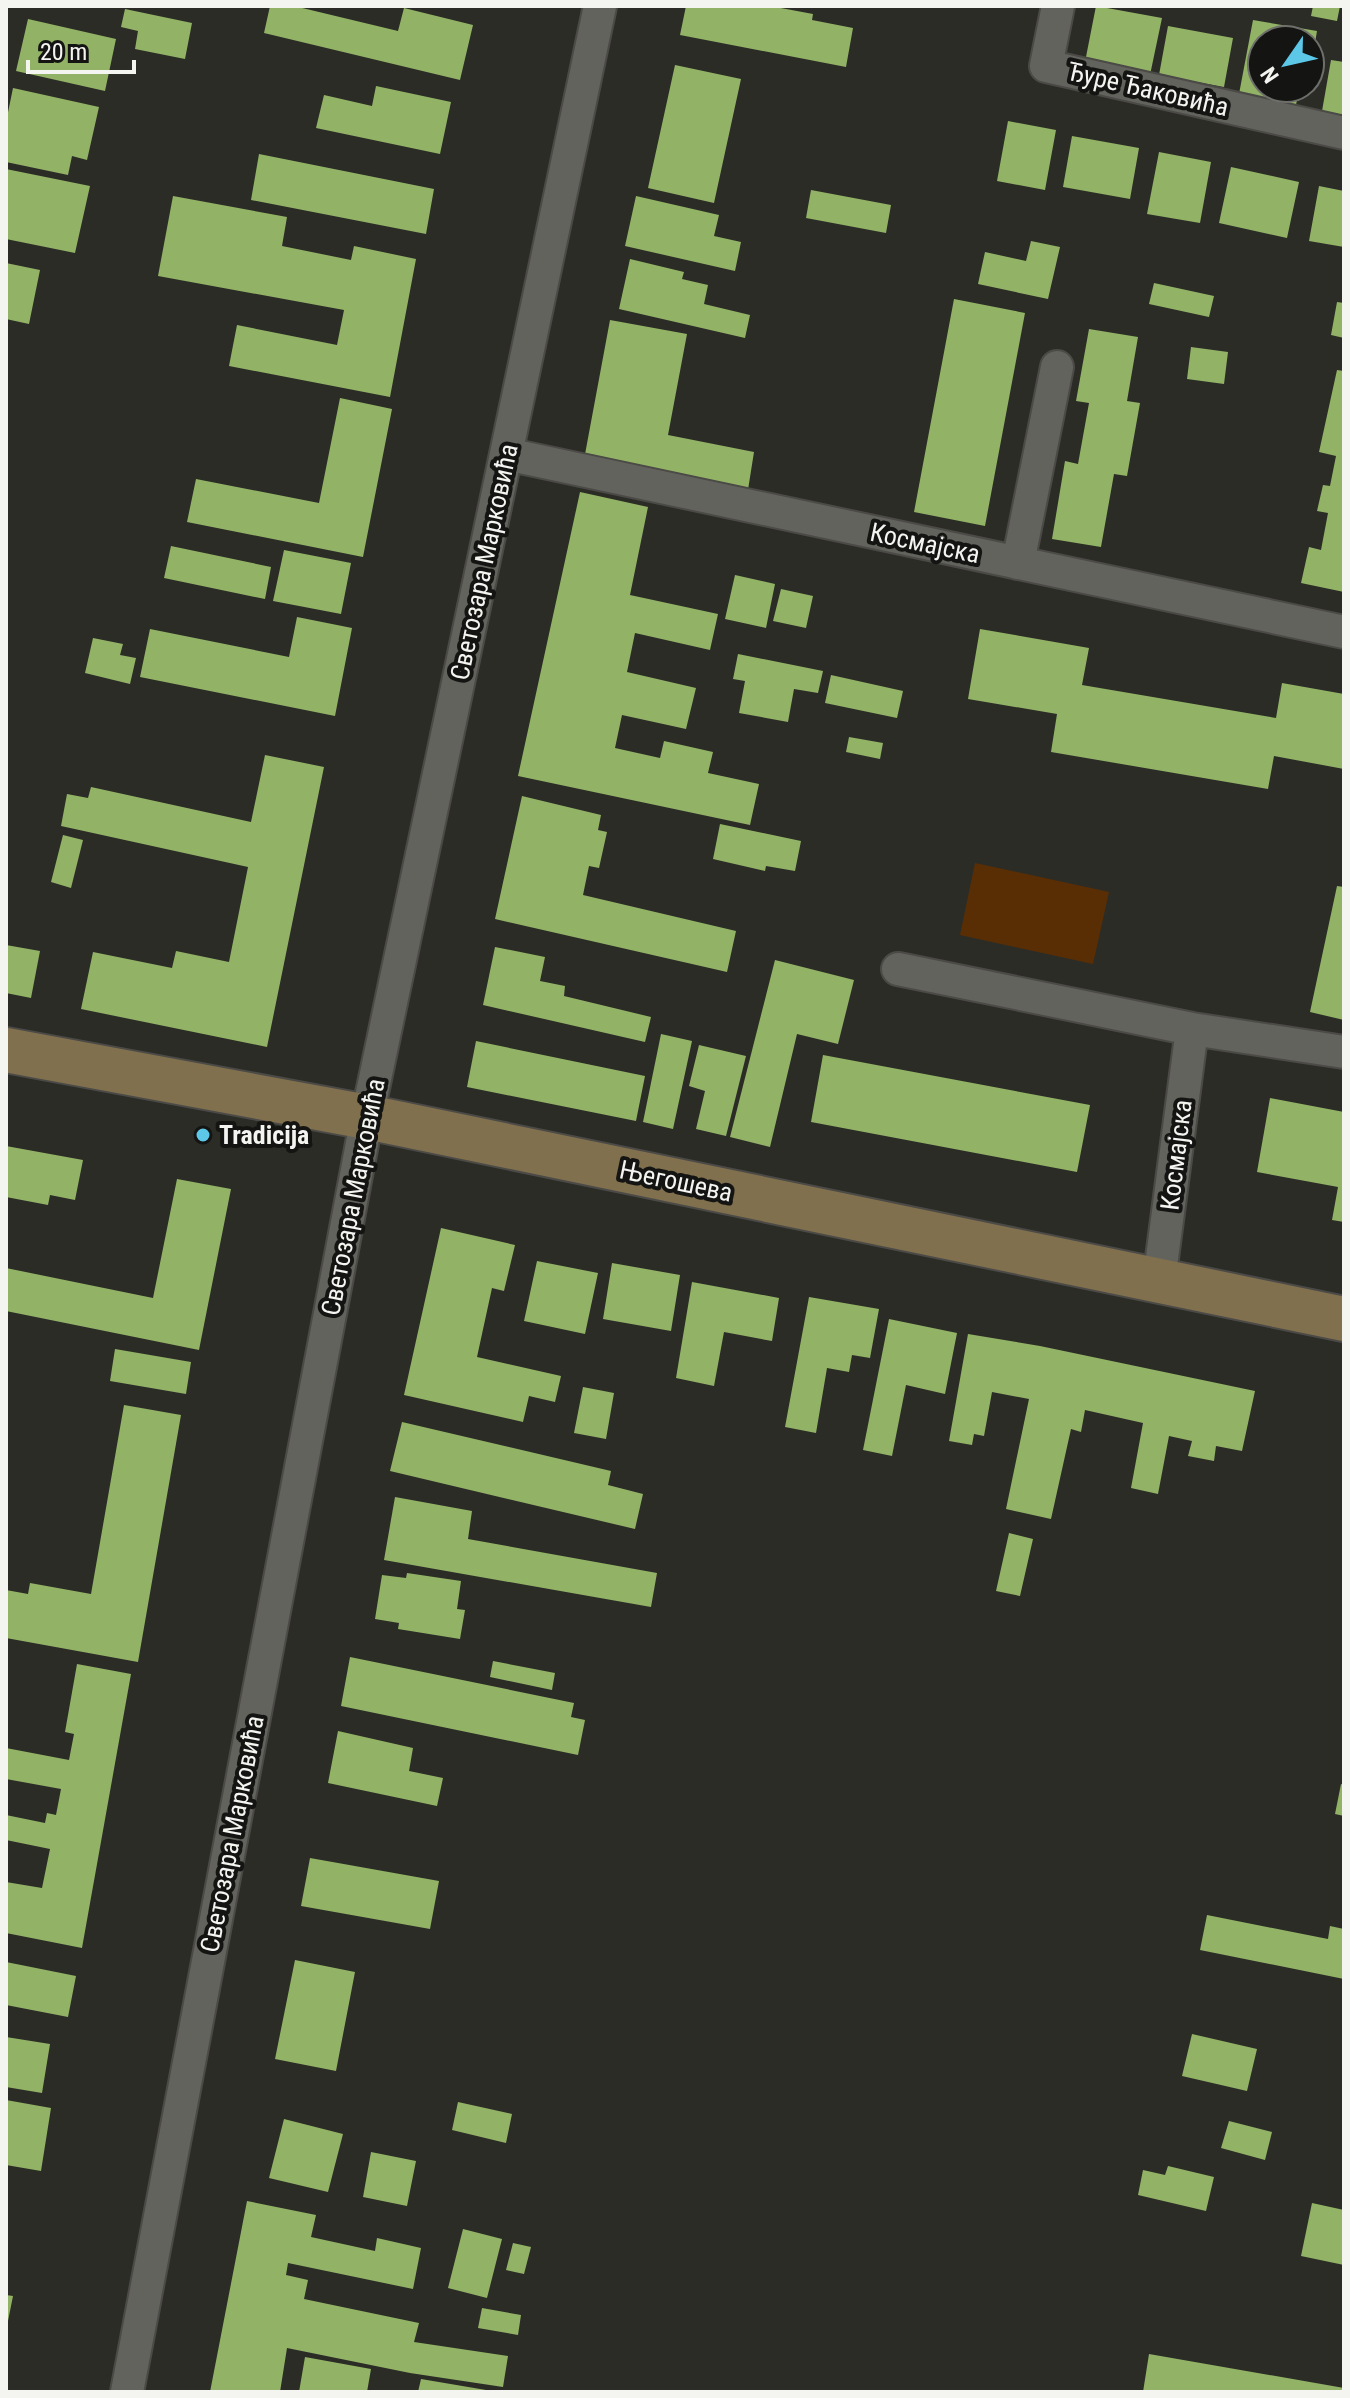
<svg xmlns="http://www.w3.org/2000/svg" width="1350" height="2398" viewBox="0 0 1350 2398" font-family="'Roboto Condensed',sans-serif">
<rect width="100%" height="100%" fill="#2c2c27"/>
<!-- green -->
<path fill="#592e04" d="M975,863L1109,892L1093,964L960,935Z"/>
<!-- building -->
<path fill="#92b366" d="M270,6H294L398,31L404,8L473,25L460,80L264,33Z
M686,6H770L813,14L812,20L853,28L846,67L680,35Z
M1096,6L1162,18L1150,75L1085,62Z
M1313,6H1340L1337,21L1311,16Z
M125,9L192,23L185,59L135,49L138,31L121,27Z
M28,19L116,39L105,91L16,71Z
M1253,20L1317,31L1312,61L1310,40H1262V88H1299L1296,105L1239,94Z
M1168,26L1233,38L1224,87L1159,75Z
M1331,60L1344,62V115L1322,111Z
M675,65L741,79L714,203L648,188Z
M376,86L451,102L440,154L316,128L324,95L372,106Z
M13,88L99,107L87,160L72,156L68,175L6,162V122Z
M1008,121L1056,130L1045,190L997,181Z
M1072,136L1139,148L1130,199L1063,187Z
M1159,152L1211,162L1200,223L1147,214Z
M259,154L434,189L426,234L251,200Z
M1231,167L1299,182L1287,238L1219,223Z
M6,169L90,186L75,253L6,239Z
M1319,186L1344,191V247L1309,241Z
M811,190L891,205L886,233L806,218Z
M173,196L287,217L282,246L351,260L354,246L416,259L390,397L229,366L237,325L337,345L344,310L158,276Z
M636,196L719,215L714,236L741,242L735,271L625,246Z
M1031,241L1060,247L1048,299L978,284L985,252L1026,261Z
M630,259L684,272L682,279L708,285L704,304L750,315L745,338L619,309Z
M6,263L40,270L29,324L6,319Z
M1154,283L1214,296L1209,317L1149,304Z
M954,299L1025,313L985,526L914,512Z
M1337,302L1344,303V338L1331,335Z
M610,320L687,334L668,435L754,452L747,496L583,465Z
M1089,329L1138,337L1127,401L1140,403L1127,476L1114,474L1101,547L1052,539L1065,461L1078,464L1089,403L1076,401Z
M1191,347L1228,352L1224,384L1187,379Z
M1337,370L1344,371V592L1301,583L1309,547L1321,550L1328,513L1317,511L1323,485L1330,486L1336,456L1319,452Z
M340,398L392,409L363,557L187,522L196,479L319,503Z
M580,492L648,507L630,595L718,614L710,650L635,633L627,672L696,688L686,729L622,715L615,748L660,758L664,741L713,752L708,773L759,784L750,825L518,776Z
M171,546L271,567L265,599L164,578Z
M284,550L351,563L341,614L273,601Z
M735,575L775,584L766,628L725,619Z
M781,589L813,596L806,628L773,621Z
M297,617L352,628L335,716L140,677L150,629L289,657Z
M980,629L1089,648L1082,685L1276,718L1282,683L1344,694V769L1274,756L1268,789L1051,752L1057,714L968,699Z
M93,638L123,644L120,655L136,658L130,684L85,673Z
M738,654L823,671L818,693L794,689L788,722L739,713L745,681L733,679Z
M831,675L903,691L897,718L825,703Z
M849,737L883,743L880,759L846,752Z
M265,755L324,767L267,1047L81,1009L93,952L172,968L176,951L229,962L248,867L61,826L67,794L88,798L91,787L251,822Z
M522,796L601,815L598,830L607,832L599,868L589,866L583,895L736,931L727,972L495,919Z
M720,824L801,841L795,871L766,866L765,871L713,859Z
M63,835L83,840L71,888L51,882Z
M1337,886L1344,887V1020L1310,1012Z
M6,945L40,951L31,998L6,993Z
M495,947L545,957L540,981L565,986L564,996L651,1017L645,1042L483,1005Z
M775,960L854,980L838,1044L797,1034L770,1147L730,1137Z
M661,1034L692,1041L673,1129L643,1122Z
M476,1041L645,1076L636,1121L467,1087Z
M699,1045L746,1056L726,1136L696,1129L705,1091L689,1086Z
M823,1055L1090,1105L1077,1172L811,1122Z
M1270,1098L1344,1112V1222L1332,1220L1338,1187L1257,1172Z
M6,1146L83,1160L75,1200L50,1195L48,1205L6,1197Z
M177,1179L231,1189L199,1350L6,1311V1268L153,1298Z
M441,1228L515,1245L504,1291L492,1288L477,1357L561,1376L555,1402L529,1396L523,1422L404,1395Z
M537,1261L598,1273L585,1334L524,1321Z
M612,1263L680,1275L671,1331L603,1319Z
M692,1282L779,1298L772,1341L724,1332L714,1386L676,1378Z
M809,1297L879,1309L870,1358L852,1355L849,1372L827,1368L816,1433L785,1427Z
M889,1319L957,1333L945,1394L906,1385L892,1456L863,1450Z
M968,1334L1040,1346L1255,1391L1242,1451L1216,1446L1214,1461L1188,1456L1192,1441L1169,1436L1158,1494L1131,1488L1143,1423L1085,1410L1081,1432L1071,1429L1051,1519L1006,1509L1029,1399L992,1392L984,1436L974,1434L972,1445L949,1441Z
M115,1349L191,1362L186,1394L110,1381Z
M583,1387L614,1393L606,1439L574,1433Z
M124,1405L181,1415L138,1662L6,1638V1590L28,1594L30,1583L91,1594Z
M402,1422L611,1471L608,1485L643,1494L635,1529L390,1471Z
M395,1497L472,1511L468,1539L657,1573L651,1607L384,1560Z
M1009,1533L1033,1539L1020,1596L996,1591Z
M407,1573L461,1581L457,1609L465,1610L460,1639L398,1629L399,1623L375,1619L382,1575L406,1578Z
M350,1657L574,1703L571,1717L585,1720L578,1755L341,1706Z
M493,1661L555,1673L552,1690L490,1677Z
M77,1664L131,1674L82,1948L6,1933V1882L42,1888L50,1849L6,1840V1815L45,1823L47,1813L56,1815L61,1789L6,1779V1748L69,1760L74,1734L65,1732Z
M338,1731L413,1748L409,1771L443,1778L437,1806L328,1783Z
M1341,1784L1344,1785V1816L1335,1814Z
M310,1858L439,1881L430,1929L301,1906Z
M1207,1915L1328,1939L1330,1926L1344,1929V1979L1200,1950Z
M295,1960L355,1972L336,2071L275,2059Z
M6,1962L76,1976L68,2017L6,2005Z
M1192,2034L1257,2049L1247,2091L1182,2076Z
M6,2037L50,2044L42,2093L6,2087Z
M6,2100L51,2108L41,2171L6,2165Z
M458,2102L512,2114L506,2143L452,2130Z
M284,2119L343,2134L328,2192L269,2178Z
M1229,2121L1272,2132L1265,2160L1221,2148Z
M371,2152L416,2161L407,2206L363,2197Z
M1168,2166L1214,2177L1206,2211L1138,2195L1143,2170L1165,2175Z
M247,2201L316,2215L311,2237L375,2251L377,2238L421,2248L413,2289L288,2263L286,2275L308,2280L304,2299L419,2323L414,2342L508,2356L503,2387L410,2373L287,2348L280,2392H210Z
M1312,2203L1344,2210V2265L1301,2256Z
M463,2229L502,2239L487,2298L448,2288Z
M513,2243L531,2247L524,2274L506,2270Z
M6,2295L13,2296L7,2326H6Z
M482,2308L521,2315L518,2335L478,2328Z
M1149,2354L1344,2388V2392H1143Z
M305,2357L371,2369L367,2392H299Z
M421,2379L486,2390V2392H418Z"/>
<g fill="none" stroke-linecap="round" stroke-linejoin="round">
<!-- street casing -->
<g stroke="#4b4a46" stroke-width="36">
<path id="street" d="M1058,6L1046,66L1344,133
M506,454L1344,632
M1018,563L1057,367
M898,969L1192,1029L1159,1281
M1192,1029L1344,1052
M127,2392L367,1117L600,6"/>
</g>
<!-- secondary casing -->
<g stroke="#4b4a46" stroke-width="48">
<path id="secondary" d="M6,1050L367,1117L1344,1319"/>
</g>
<!-- street -->
<use href="#street" stroke="#63635e" stroke-width="32"/>
<!-- secondary -->
<use href="#secondary" stroke="#80704e" stroke-width="44"/>
</g>
<!-- markers -->
<circle fill="#5dc7e8" stroke="#141412" stroke-width="3" cx="203" cy="1135" r="8"/>
<g text-anchor="middle" stroke-width="8" stroke-linejoin="round" paint-order="stroke">
<!-- street labels -->
<g font-size="26" fill="#f4f4f1" stroke="#141412">
<text transform="translate(1148 89) rotate(13)" y="9">Ђуре Ђаковића</text>
<text transform="translate(925 543) rotate(12)" y="9">Космајска</text>
<text transform="translate(484 562) rotate(-78)" y="9">Светозара Марковића</text>
<text transform="translate(1176 1155) rotate(-83)" y="9">Космајска</text>
<text transform="translate(676 1181) rotate(12)" y="9">Његошева</text>
<text transform="translate(353 1197) rotate(-79)" y="9">Светозара Марковића</text>
<text transform="translate(232 1834) rotate(-79)" y="9">Светозара Марковића</text>
</g>
<!-- poi labels -->
<g font-size="26" font-weight="bold" fill="#f4f4f1" stroke="#141412" text-anchor="start">
<text x="219" y="1144">Tradicija</text>
</g>
</g>
<!-- border -->
<rect width="1350" height="2398" fill="none" stroke="#f4f4f1" stroke-width="16"/>
<!-- north arrow -->
<g transform="translate(1286 64) rotate(236)"><circle r="38" fill="#141412" stroke="#6e6e6b" stroke-width="2"/>
<path d="M0-6L14 30L0 20L-14 30Z" fill="#5dc7e8"/>
<text y="-12" font-size="22" font-weight="bold" text-anchor="middle" fill="#f4f4f1">N</text>
</g>
<!-- scale -->
<path d="M28 60v12h106v-12" fill="none" stroke="#f4f4f1" stroke-width="4"/>
<text x="40" y="60" font-size="24" fill="#f4f4f1" stroke="#141412" stroke-width="6" paint-order="stroke">20 m</text>
</svg>
